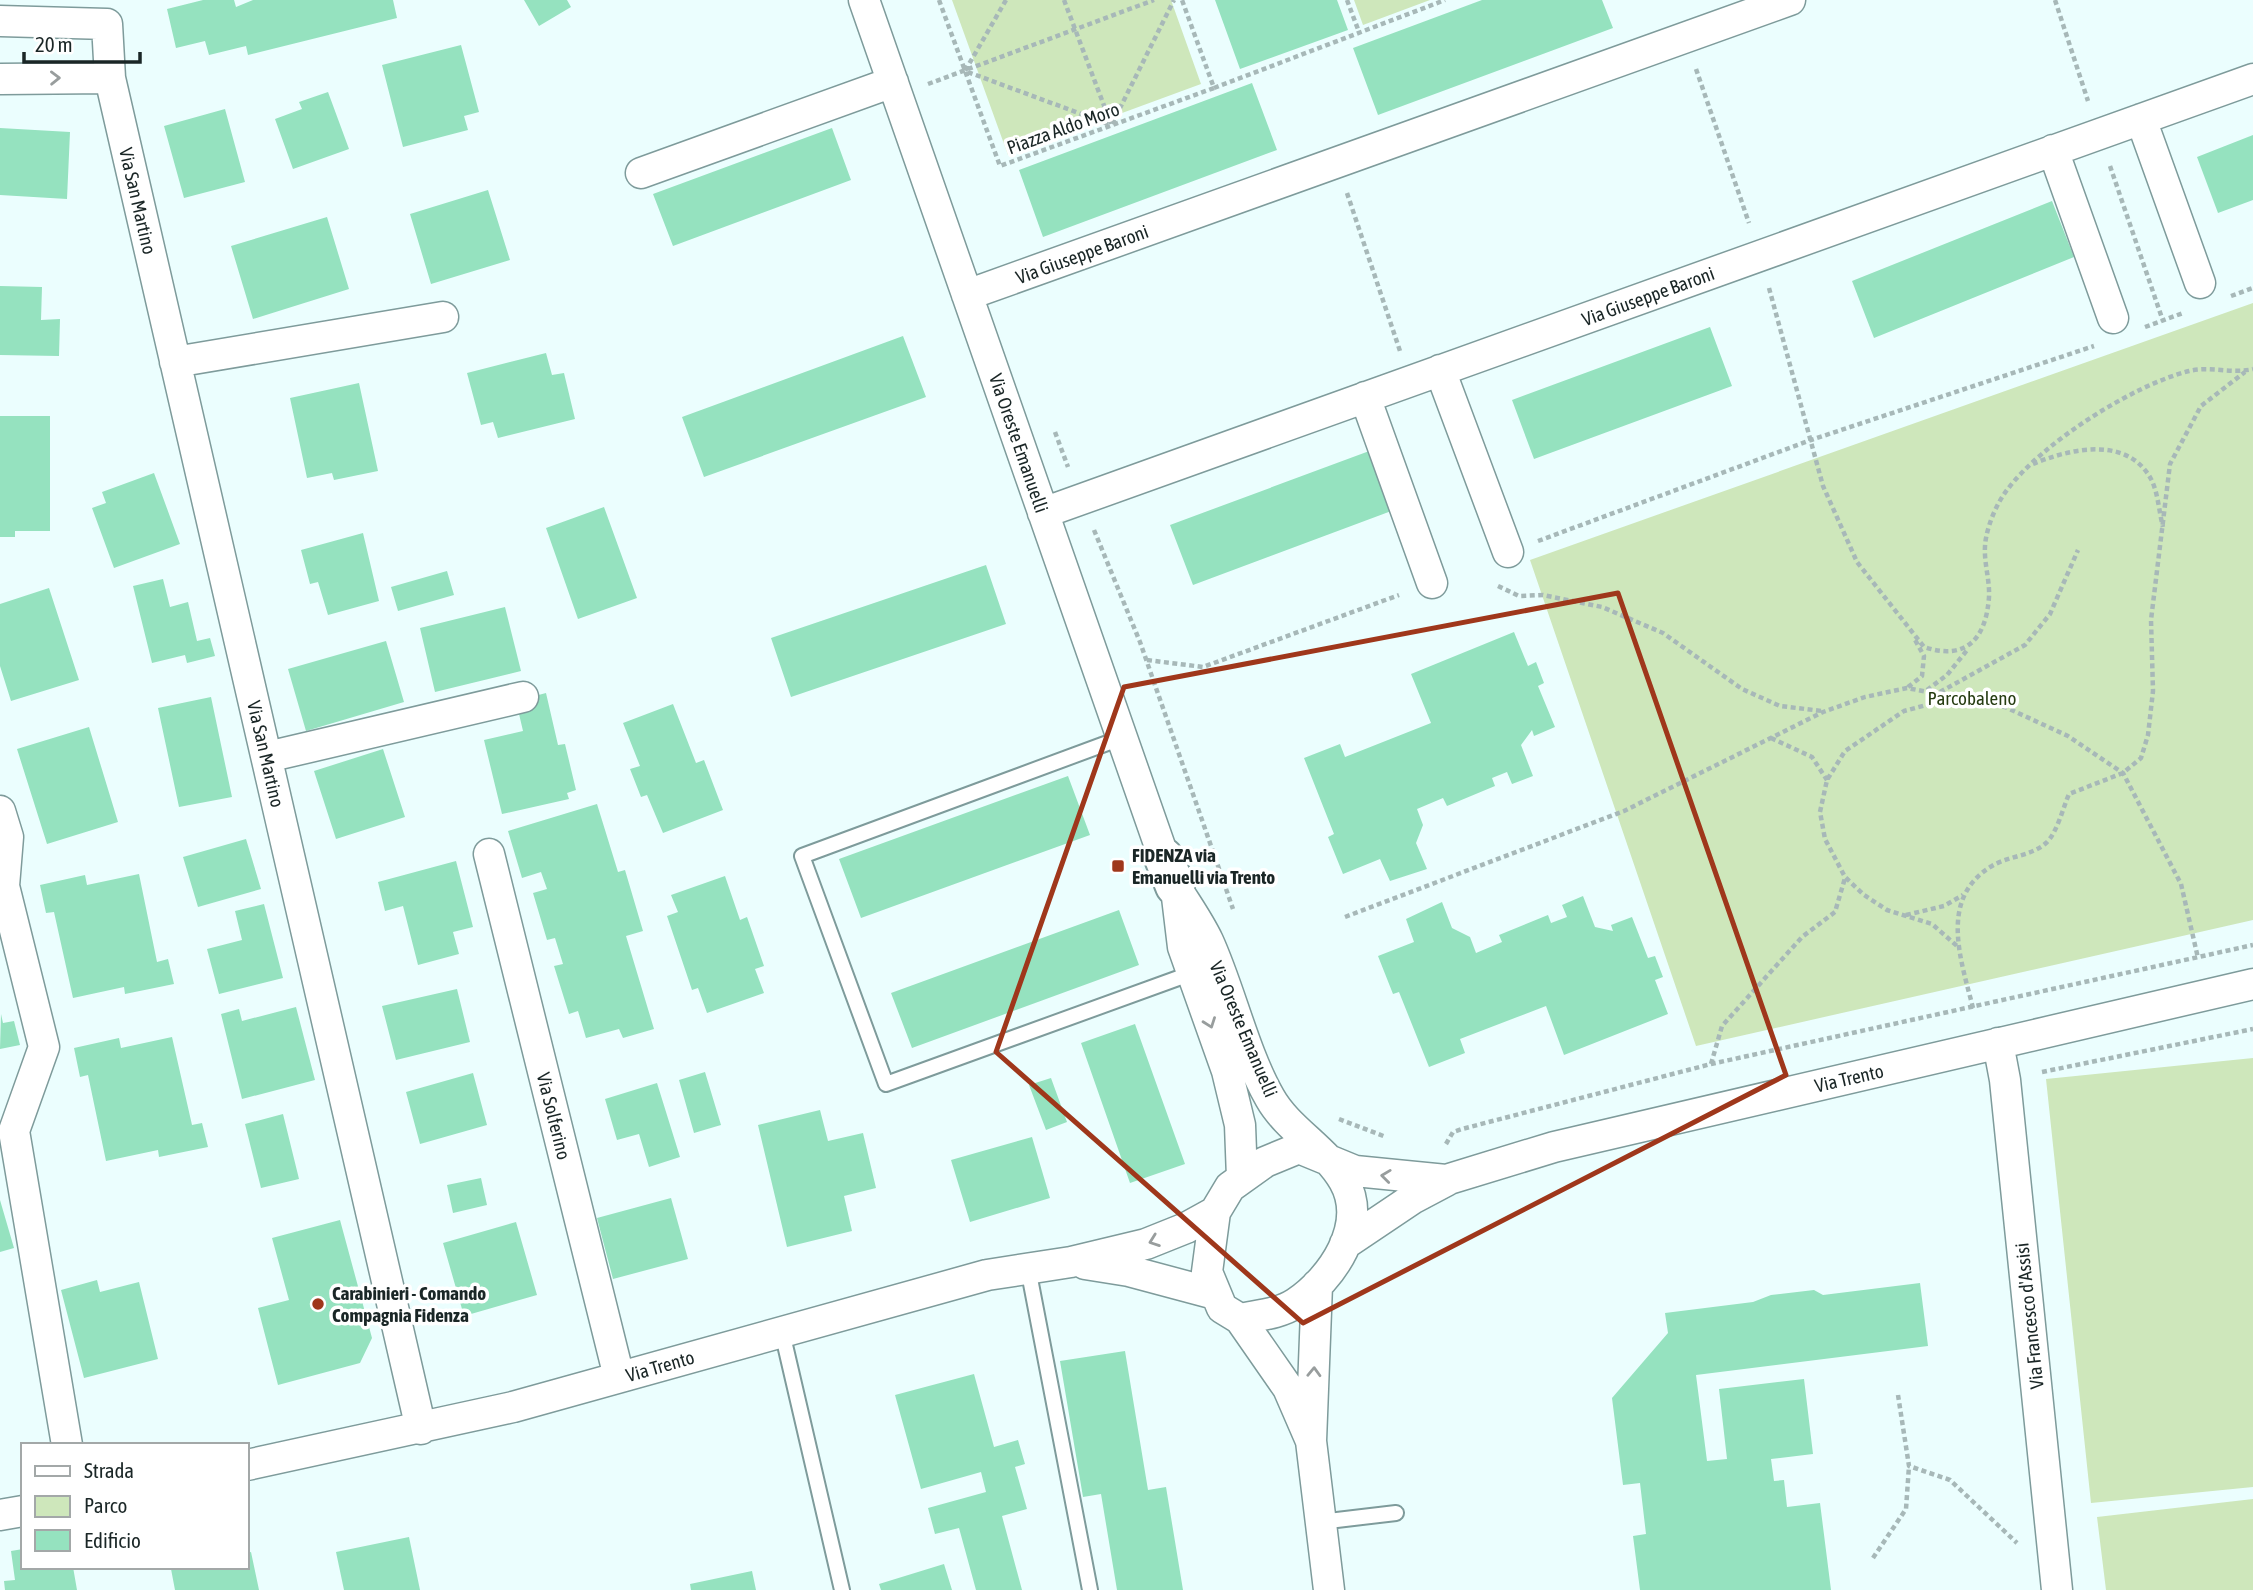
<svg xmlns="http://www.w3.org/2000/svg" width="2253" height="1590" viewBox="0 0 2253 1590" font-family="'Asap Condensed',sans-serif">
<rect width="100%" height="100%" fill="#ebfefe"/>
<!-- green -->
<path fill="#cee7bb" d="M952,0H1171L1201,84L1008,155Z
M1354,0H1430L1363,25Z
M2253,303V920L1696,1046L1530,560Z
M2253,1058V1487L2091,1503L2046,1079Z
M2253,1499V1590H2106L2097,1517Z"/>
<!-- building -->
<path fill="#95e2bf" d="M203,0H234L236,7L253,0H393L397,18L248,55L246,46L209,55L205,41L176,48L167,9Z
M524,0H567L571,7L539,26Z
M1215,0H1337L1348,30L1240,69Z
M1482,0H1602L1613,28L1378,115L1353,48Z
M461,45L479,112L464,116L468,130L403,147L382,65Z
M1252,83L1277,150L1043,237L1019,170Z
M328,92L349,149L293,169L275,119L302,109L299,102Z
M225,109L245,182L184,198L164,126Z
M0,128L70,132L67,199L0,195Z
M832,128L851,180L673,246L653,194Z
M2253,135V200L2218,213L2197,157Z
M488,190L510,260L431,284L410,214Z
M2052,201L2074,257L1874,338L1852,281Z
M327,217L349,289L253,319L231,246Z
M0,286L42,287L41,320L60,319L59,356L0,355Z
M1710,327L1732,386L1534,459L1512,400Z
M903,336L926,397L704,477L682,417Z
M546,353L552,375L564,373L575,419L498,438L493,422L481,425L467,373Z
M359,383L378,471L334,480L332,473L307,478L290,398Z
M0,416H50V531H15V537H0Z
M1372,450L1394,510L1193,585L1170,525Z
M154,473L180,544L114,568L92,508L106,503L102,492Z
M604,507L637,598L578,619L546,528Z
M363,533L379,601L328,615L318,582L310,584L301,550Z
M986,565L1006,624L791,697L771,638Z
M447,571L454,595L398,611L391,587Z
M163,579L170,607L188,602L197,641L210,638L215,656L187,663L185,655L152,663L133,586Z
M49,588L79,680L11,701L0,666V604Z
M505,607L521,671L435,692L420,628Z
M1514,632L1528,666L1536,662L1544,683L1538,686L1555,727L1534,736L1532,730L1521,745L1533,776L1512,784L1507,772L1492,778L1495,786L1447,806L1443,798L1417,809L1423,825L1416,843L1427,869L1390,881L1380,859L1343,874L1328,837L1334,834L1304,758L1340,744L1345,757L1431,723L1411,674Z
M386,641L404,702L306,731L288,669Z
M546,693L558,745L565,744L576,790L567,793L569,799L502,814L484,740L523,731L516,701Z
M211,697L232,797L179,807L158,708Z
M673,704L696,763L704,760L723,810L663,833L647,795L641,797L630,769L640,766L623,723Z
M89,727L118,822L47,844L17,749Z
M383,749L405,817L336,839L314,771Z
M1068,776L1090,835L861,918L839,859Z
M597,804L618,872L625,870L643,931L626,936L654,1029L623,1038L619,1029L586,1038L578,1011L569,1014L554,966L563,964L555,938L547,940L533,893L547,889L541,872L522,878L508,831Z
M246,839L261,889L198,907L183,857Z
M456,861L473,927L453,932L459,954L418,965L403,906L385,911L378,882Z
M139,874L157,962L168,959L174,984L125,994L124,987L73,998L54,912L46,913L40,885L85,875L87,885Z
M725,876L740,920L747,917L764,966L755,969L764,993L707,1013L698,988L692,990L667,916L678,912L671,895Z
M1583,896L1595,927L1613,931L1611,925L1632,917L1648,958L1655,956L1663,977L1655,980L1668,1014L1564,1055L1546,1006L1460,1039L1465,1053L1429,1067L1399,992L1393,994L1378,956L1414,942L1406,919L1442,902L1452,928L1470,937L1476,953L1502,942L1499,935L1548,915L1551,923L1567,917L1562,905Z
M264,904L283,978L219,994L207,949L242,940L235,911Z
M1119,910L1139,965L912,1048L891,993Z
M457,989L470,1042L396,1060L382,1006Z
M296,1007L315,1080L242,1099L221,1014L239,1009L242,1021Z
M1,1014L3,1023L14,1021L20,1045L0,1049Z
M1135,1024L1185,1164L1130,1183L1081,1043Z
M172,1037L192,1125L202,1123L208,1147L159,1157L158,1150L106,1161L88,1075L80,1077L74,1048L119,1038L121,1048Z
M705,1072L721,1125L694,1133L679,1080Z
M473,1073L487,1125L420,1144L406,1092Z
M1051,1078L1067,1122L1046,1130L1029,1085Z
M657,1083L680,1157L649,1167L639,1134L617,1140L605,1099Z
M820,1110L828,1141L863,1133L876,1188L844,1196L852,1231L787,1247L758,1125Z
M283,1114L299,1179L261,1188L245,1124Z
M1032,1137L1050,1198L970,1222L951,1160Z
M481,1178L487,1205L453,1213L447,1185Z
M671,1198L688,1259L613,1279L597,1218Z
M0,1200L14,1248L0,1252Z
M340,1220L372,1338L360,1363L278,1385L258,1308L289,1300L272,1238Z
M516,1222L537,1295L464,1316L443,1243Z
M97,1280L100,1292L139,1282L158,1359L84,1378L61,1290Z
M1920,1283L1928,1346L1696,1375L1707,1461L1727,1459L1719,1389L1804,1379L1813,1454L1771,1459L1774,1481L1784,1480L1787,1507L1820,1503L1831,1590H1640L1633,1536L1646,1534L1640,1483L1623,1485L1612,1398L1668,1333L1665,1313L1753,1302L1771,1295L1814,1290L1823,1295Z
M1125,1351L1148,1490L1166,1487L1183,1590H1117L1101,1494L1083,1497L1060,1361Z
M974,1374L994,1447L1018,1440L1025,1464L1015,1467L1027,1509L1002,1516L1022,1590H976L959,1528L935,1534L928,1508L986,1492L981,1472L921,1489L895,1395Z
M409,1537L420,1590H344L336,1552Z
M23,1549V1567H73L77,1590H5L4,1581L15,1580L11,1551Z
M251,1552L259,1590H175L171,1569L247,1567V1553Z
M944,1564L952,1590H881L879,1584Z
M752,1571L756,1590H691L690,1584Z"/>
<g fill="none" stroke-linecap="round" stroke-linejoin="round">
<!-- lane casing -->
<g stroke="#7e9b9b" stroke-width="18">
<path id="lane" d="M1121,738L802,856L886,1084L1195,972
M1028,1268L1090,1590
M782,1332L842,1590
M1320,1522L1396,1513"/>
</g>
<!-- street casing -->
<g stroke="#7e9b9b" stroke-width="33">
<path id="street" d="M864,0L1164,858
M0,21L107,24L110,78L421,1429
M0,79L110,78
M2141,119L2200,283
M2053,150L2113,318
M641,173L893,82
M967,295L1790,0
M175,362L443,317
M1440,370L1508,552
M1365,397L1432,583
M1043,513L2253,79
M267,757L523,697
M0,811L8,837L4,886L44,1047L14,1131L67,1445
M489,854L619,1377
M1175,886C1186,904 1199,922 1208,941C1230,989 1244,1053 1270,1098C1288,1130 1326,1149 1344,1181C1369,1225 1332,1279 1296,1303C1279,1314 1259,1315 1240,1319
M1177,897L1183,947L1227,1071L1240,1125L1242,1178
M1998,1043L2005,1080L2057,1590
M1345,1244L1412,1199L1446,1181
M1085,1264L1129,1271L1215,1294
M1317,1285L1311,1441L1329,1590
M1311,1441L1288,1388L1240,1319L1222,1308L1207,1272L1215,1212L1230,1187L1265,1162L1299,1148L1355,1171L1446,1180L1554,1147L2253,984
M247,1465L513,1407L987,1275L1071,1262L1146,1244L1186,1228L1215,1212
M0,1515L23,1511"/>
</g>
<!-- secondary casing -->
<g stroke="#7e9b9b" stroke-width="42">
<path id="secondary" d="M1164,858L1175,886"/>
</g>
<!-- path -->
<path stroke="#a7b8b8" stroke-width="4.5" stroke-dasharray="5 3.5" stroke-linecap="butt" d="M939,0L1000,166L1214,88L1182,0
M1006,0L965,71L1111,125
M1064,0L1111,124
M1347,0L1359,32
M2055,0L2088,101
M1696,69L1749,223
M928,84L1154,0
M1214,88L1445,0
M1112,124L1174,0
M2110,166L2163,321
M1347,193L1400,351
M1769,288L1823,486L1857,562L1924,647C1966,661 1986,639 1989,597C1990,577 1982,559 1986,538C1989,522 1997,503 2007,490C2042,443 2133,385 2189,371C2210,366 2232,374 2253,369
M2231,296L2253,288
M2145,327L2183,313
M1055,432L1068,467
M2033,464C2069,449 2127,435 2151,479C2158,492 2159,512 2163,527
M1094,530L1140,642L1233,909
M1538,541L1811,440L2094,346
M1498,586L1519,596L1543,595L1602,607L1663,633L1742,689L1780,706L1822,711
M1147,660L1203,667L1399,595
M1908,687L1922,676L1924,656L1914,638
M1927,690L1947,675L1968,649
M1940,692L2025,645L2050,614L2078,550
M1956,697L1904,711L1845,751L1827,780L1820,812L1825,839L1845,877L1864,895L1887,910L1932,924L1957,946
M1771,738L1812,757L1827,780
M1906,915L1944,906L1963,895
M1345,917L1624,811L1823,712L1865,697L1907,688L2005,707L2068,736L2123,773L2181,884L2198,958
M1973,1008C1961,960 1938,898 1992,866C2008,856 2032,856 2046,843C2057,833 2063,808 2069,794L2123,773L2141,758L2148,735L2153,691L2151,620L2170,464L2201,406L2245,372
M1711,1064L1722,1026L1802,937L1835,912L1845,878
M2042,1072L2253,1029
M1339,1119L1386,1137
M1446,1144L1453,1132L1462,1129L1711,1064L2253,945
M1898,1395L1909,1466L1950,1480L2017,1543
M1873,1558L1906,1509L1909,1466"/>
<!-- lane -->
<use href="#lane" stroke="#fff" stroke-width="14"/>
<!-- street -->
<use href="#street" stroke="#fff" stroke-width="30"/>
<!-- secondary -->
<use href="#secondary" stroke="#fff" stroke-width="38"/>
</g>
<!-- one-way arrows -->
<defs><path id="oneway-chevron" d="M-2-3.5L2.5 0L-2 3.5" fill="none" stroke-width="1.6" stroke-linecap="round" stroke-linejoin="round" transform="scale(1.75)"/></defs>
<g stroke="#989d9d">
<use href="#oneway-chevron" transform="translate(55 78) rotate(-1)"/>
<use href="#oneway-chevron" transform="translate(1210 1023) rotate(70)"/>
<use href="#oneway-chevron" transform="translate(1386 1176) rotate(-173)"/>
<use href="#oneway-chevron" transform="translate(1154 1241) rotate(160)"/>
<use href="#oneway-chevron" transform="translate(1314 1372) rotate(-88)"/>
</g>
<!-- marked area -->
<path fill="none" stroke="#9f371b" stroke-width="5" stroke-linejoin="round" d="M1618,593L1786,1075L1303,1323L996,1052L1124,687Z"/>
<!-- markers -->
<g fill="#9f371b" stroke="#fff" stroke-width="2.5">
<rect x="1111" y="859" width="14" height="14" rx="3.5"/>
<circle cx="318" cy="1304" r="7"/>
</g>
<g text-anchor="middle" stroke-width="7" stroke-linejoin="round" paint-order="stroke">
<!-- street labels -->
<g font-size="19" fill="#1a2626" stroke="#fff">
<text transform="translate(1063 128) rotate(-20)" y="7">Piazza Aldo Moro</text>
<text transform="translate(138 201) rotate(77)" y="7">Via San Martino</text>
<text transform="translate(1082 254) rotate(-20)" y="7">Via Giuseppe Baroni</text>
<text transform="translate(1648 296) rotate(-20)" y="7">Via Giuseppe Baroni</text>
<text transform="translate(1019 443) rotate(71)" y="7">Via Oreste Emanuelli</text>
<text transform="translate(266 754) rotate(77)" y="7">Via San Martino</text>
<text transform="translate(1244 1029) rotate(67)" y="7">Via Oreste Emanuelli</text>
<text transform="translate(1849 1078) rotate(-13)" y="7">Via Trento</text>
<text transform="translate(554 1116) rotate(76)" y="7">Via Solferino</text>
<text transform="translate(2029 1316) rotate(-96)" y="7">Via Francesco d'Assisi</text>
<text transform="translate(660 1366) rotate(-16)" y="7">Via Trento</text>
</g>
<!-- park labels -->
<g font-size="19" fill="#263c12" stroke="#fff">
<text x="1972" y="705">Parcobaleno</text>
</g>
<!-- poi labels -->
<g font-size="19" font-weight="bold" fill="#1a2626" stroke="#fff" text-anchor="start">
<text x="1132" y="862">FIDENZA via<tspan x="1132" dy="22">Emanuelli via Trento</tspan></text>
<text x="332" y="1300">Carabinieri - Comando<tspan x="332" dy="22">Compagnia Fidenza</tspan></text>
</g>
</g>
<!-- legend -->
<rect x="21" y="1443" width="228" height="126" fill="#ffffff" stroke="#a3a8a8" stroke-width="2"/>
<rect x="35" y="1466" width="35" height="10" fill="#ffffff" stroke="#a3a8a8" stroke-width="2"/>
<text x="84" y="1478" font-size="21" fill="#1a2626">Strada</text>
<rect x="35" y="1496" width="35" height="21" fill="#cee7bb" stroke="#a3a8a8" stroke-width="2"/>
<text x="84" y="1513" font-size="21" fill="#1a2626">Parco</text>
<rect x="35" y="1530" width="35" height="21" fill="#95e2bf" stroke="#a3a8a8" stroke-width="2"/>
<text x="84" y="1548" font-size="21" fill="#1a2626">Edificio</text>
<!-- scale -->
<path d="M24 52v10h116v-10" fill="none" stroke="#1a2626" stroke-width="3.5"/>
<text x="35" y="52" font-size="21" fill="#1a2626" stroke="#ffffff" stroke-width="5" paint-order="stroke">20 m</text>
</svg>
